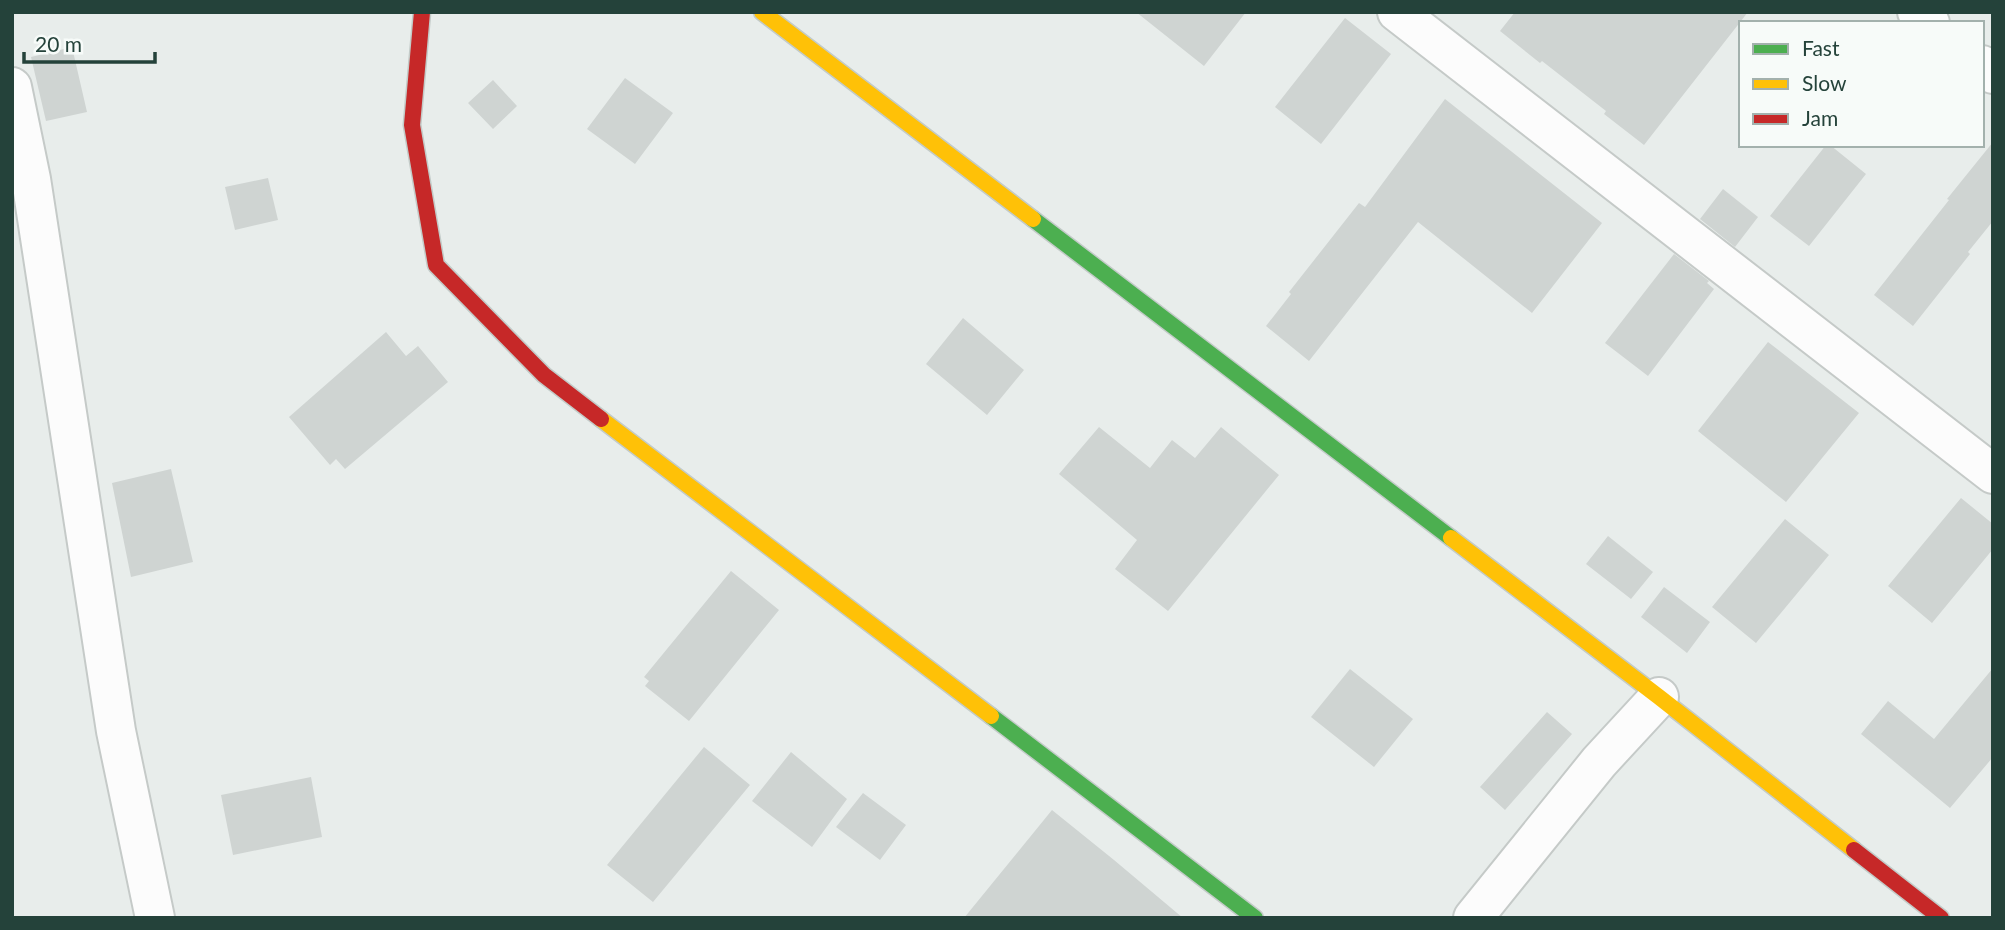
<svg xmlns="http://www.w3.org/2000/svg" width="2005" height="930" viewBox="0 0 2005 930" font-family="Lato,sans-serif">
<rect width="100%" height="100%" fill="#e8edeb"/>
<!-- building -->
<path fill="#cfd4d2" d="M1136,12H1246L1204,66Z
M1515,12H1748L1644,145L1604,114L1606,111L1542,61L1540,63L1500,31Z
M1345,18L1391,54L1321,144L1275,107Z
M72,47L87,112L46,121L31,57Z
M625,78L673,113L635,164L587,129Z
M493,80L517,106L493,129L468,103Z
M1445,99L1602,223L1532,313L1418,222L1309,361L1266,326L1291,294L1289,292L1359,203L1365,207Z
M1993,142V221L1968,252L1970,254L1913,326L1874,295L1949,200L1947,199Z
M1826,145H1830L1866,174L1809,246L1770,216Z
M268,178L278,220L235,230L225,187Z
M1723,189L1758,217L1735,247L1700,219Z
M1674,254L1709,281L1707,283L1714,289L1648,376L1605,343Z
M963,318L1024,370L987,415L926,364Z
M386,332L406,356L418,346L448,382L345,469L336,459L330,465L289,417Z
M1768,342L1859,413L1786,502L1698,431Z
M1099,427L1150,468L1172,440L1195,458L1221,427L1279,475L1168,611L1115,569L1137,540L1059,474Z
M171,469L193,562L131,577L112,483Z
M1961,498L1993,524V549L1932,623L1888,586Z
M1785,519L1829,555L1756,643L1712,607Z
M1608,536L1653,572L1631,599L1586,564Z
M731,571L779,610L689,721L645,686L649,681L644,677Z
M1664,587L1710,622L1687,653L1641,617Z
M1993,668V757L1950,808L1861,734L1888,701L1934,739Z
M1350,669L1413,719L1374,767L1311,717Z
M1547,712L1572,734L1505,810L1480,787Z
M704,747L750,785L653,902L607,865Z
M791,752L847,799L812,847L752,801Z
M311,777L322,837L233,855L221,795Z
M863,793L906,825L880,860L836,827Z
M1052,810L1114,860L1183,918H964Z"/>
<g fill="none" stroke-linecap="round" stroke-linejoin="round">
<!-- street casing -->
<g stroke="#c5cac8" stroke-width="42">
<path id="street" d="M1397,12L1993,474
M1917,12L1930,23
M1982,65L1993,74
M12,87L31,179L116,731L155,918
M1473,918L1599,762L1659,697"/>
</g>
<!-- fast casing -->
<g stroke="#c3cbc8" stroke-width="19">
<path id="fast" d="M1033,219L1451,538
M991,716L1255,918"/>
</g>
<!-- slow casing -->
<g stroke="#c3cbc8" stroke-width="19">
<path id="slow" d="M762,12L1033,219
M601,419L991,716
M1451,538L1659,697L1854,850"/>
</g>
<!-- jam casing -->
<g stroke="#c3cbc8" stroke-width="19">
<path id="jam" d="M422,12L412,125L436,265L544,375L601,419
M1854,850L1941,918"/>
</g>
<!-- street -->
<use href="#street" stroke="#fcfcfc" stroke-width="38"/>
<!-- fast -->
<use href="#fast" stroke="#4caf50" stroke-width="16"/>
<!-- slow -->
<use href="#slow" stroke="#ffc107" stroke-width="16"/>
<!-- jam -->
<use href="#jam" stroke="#c62828" stroke-width="16"/>
</g>
<!-- border -->
<rect width="2005" height="930" fill="none" stroke="#24423a" stroke-width="28"/>
<!-- legend -->
<rect x="1739" y="21" width="245" height="126" fill="#f7fbf9" stroke="#a3b1ad" stroke-width="2"/>
<rect x="1753" y="44" width="35" height="10" fill="#4caf50" stroke="#a3b1ad" stroke-width="2"/>
<text x="1802" y="56" font-size="21" fill="#24423a">Fast</text>
<rect x="1753" y="79" width="35" height="10" fill="#ffc107" stroke="#a3b1ad" stroke-width="2"/>
<text x="1802" y="91" font-size="21" fill="#24423a">Slow</text>
<rect x="1753" y="114" width="35" height="10" fill="#c62828" stroke="#a3b1ad" stroke-width="2"/>
<text x="1802" y="126" font-size="21" fill="#24423a">Jam</text>
<!-- scale -->
<path d="M24 52v10h131v-10" fill="none" stroke="#24423a" stroke-width="3.5"/>
<text x="35" y="52" font-size="21" fill="#24423a" stroke="#f7fbf9" stroke-width="5" paint-order="stroke">20 m</text>
</svg>
